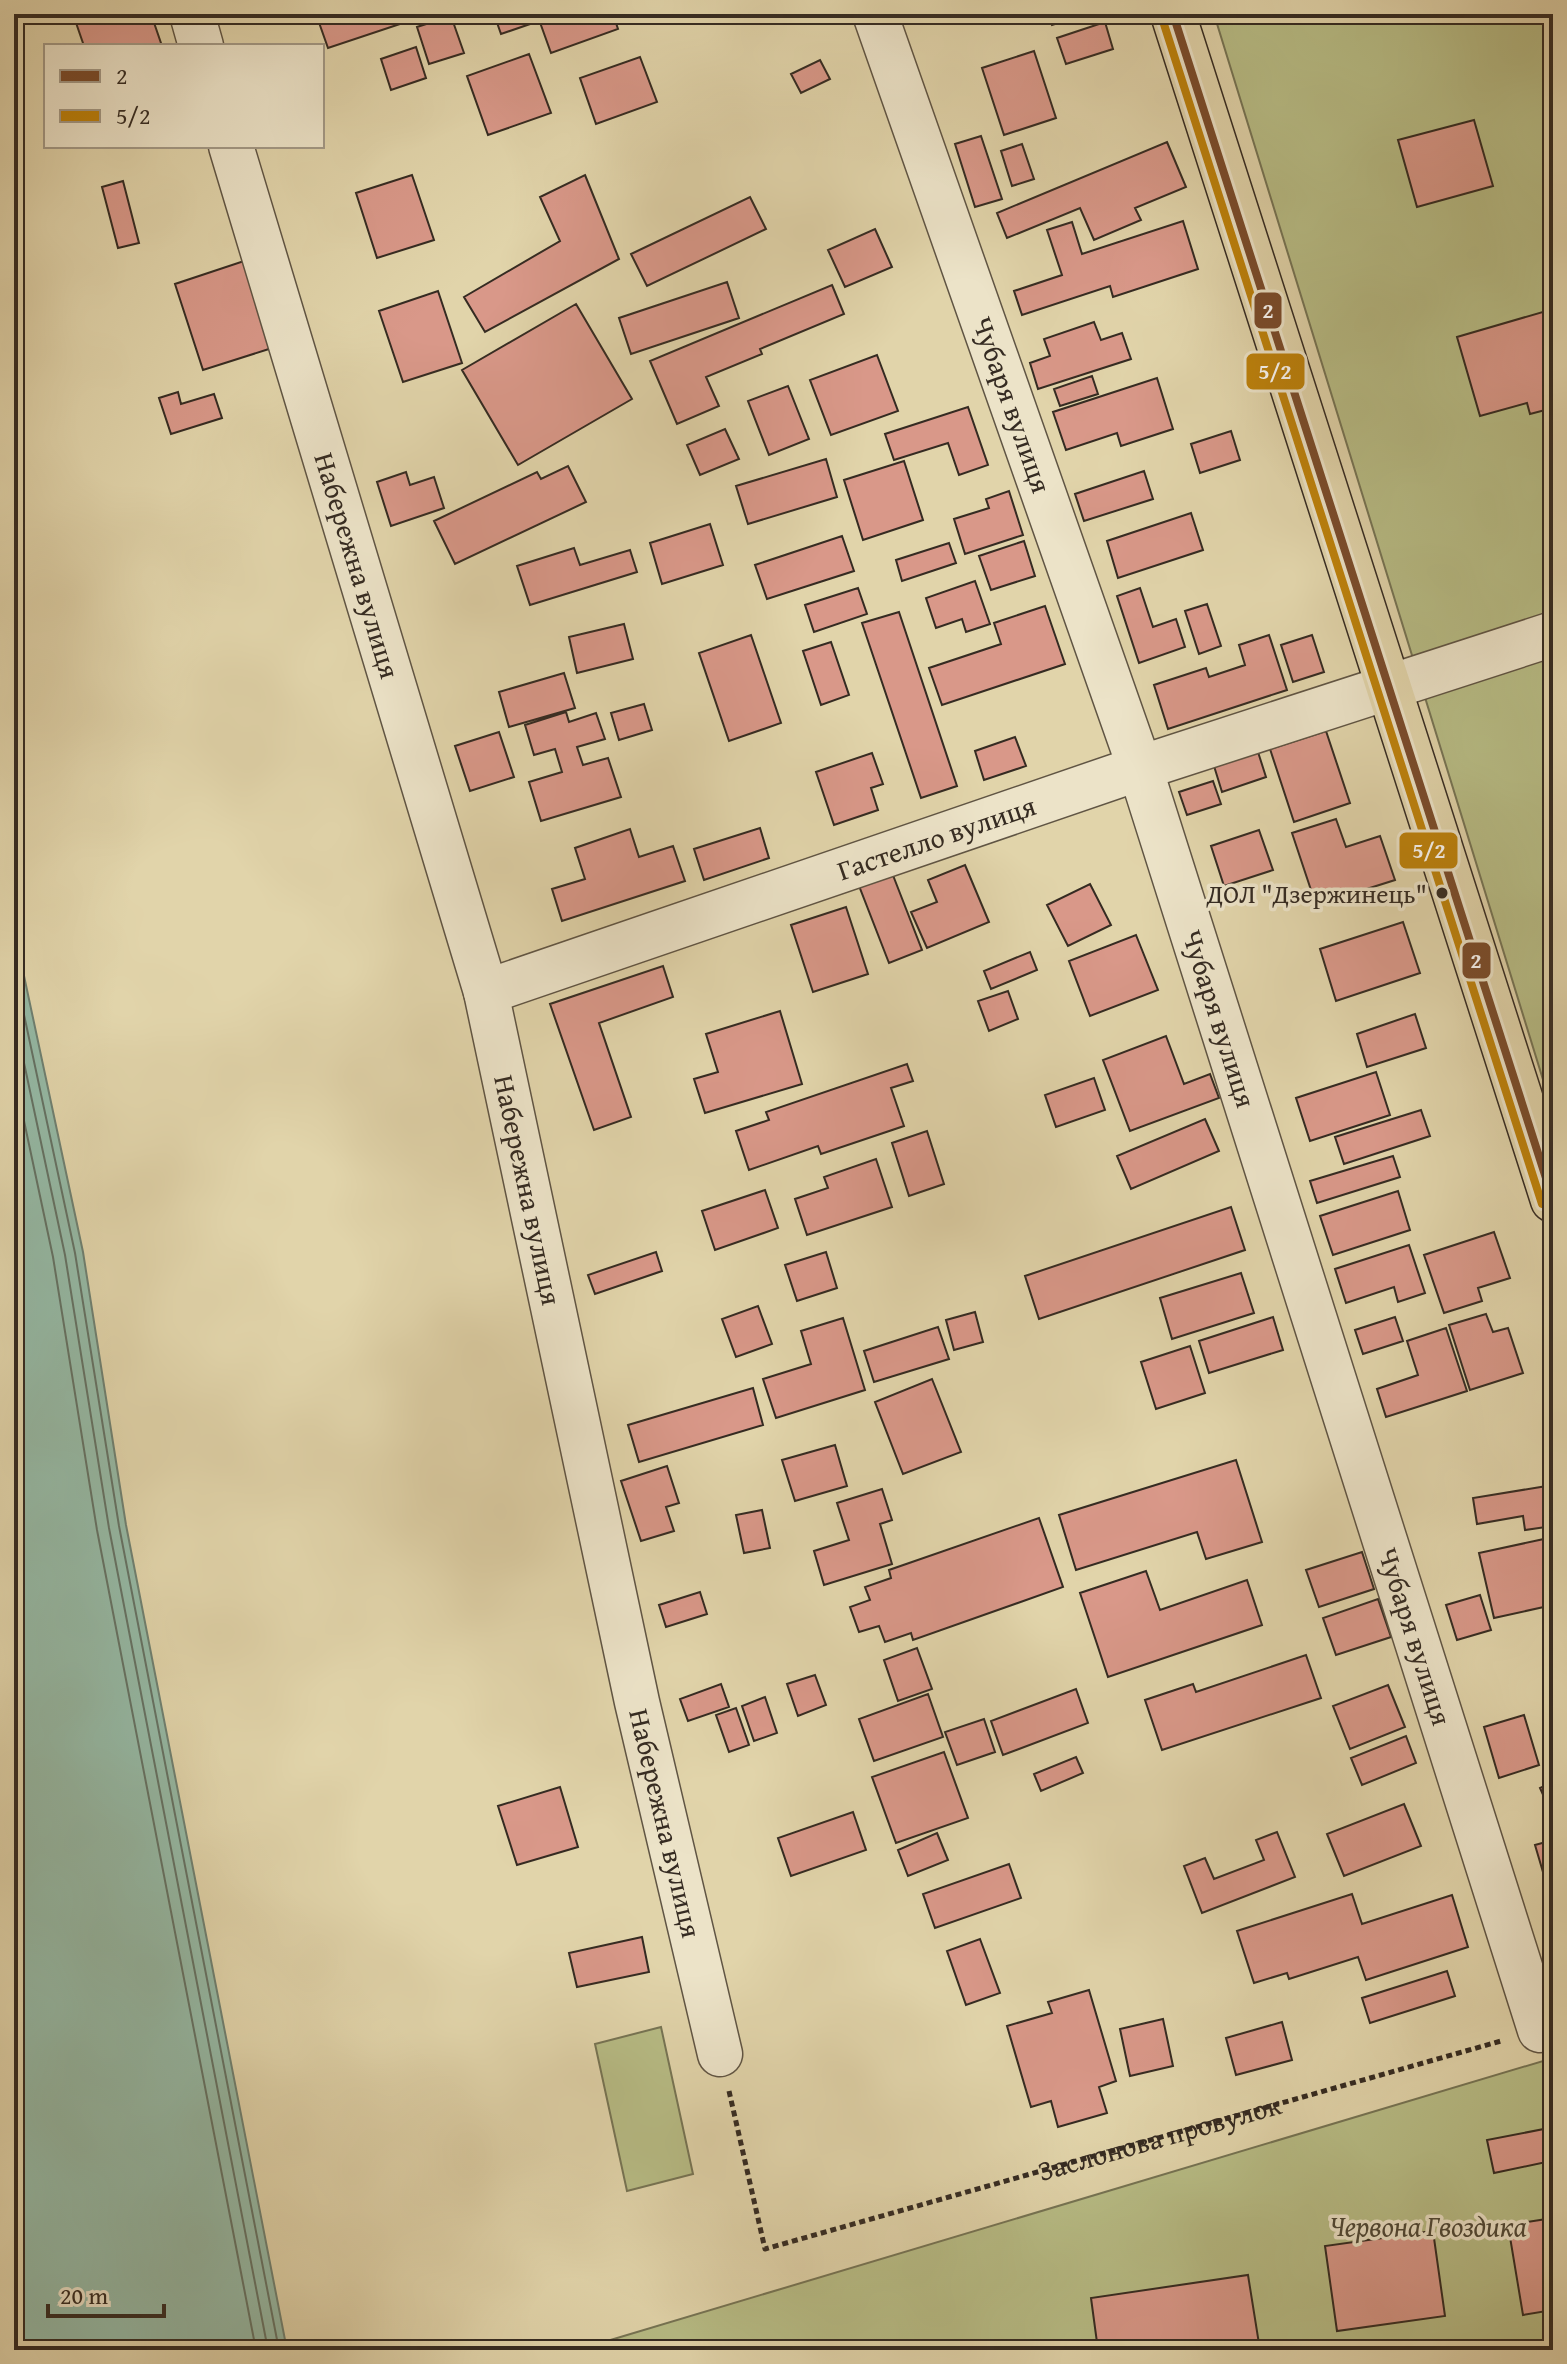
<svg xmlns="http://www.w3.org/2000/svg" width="1567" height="2364" viewBox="0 0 1567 2364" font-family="'Gentium Book Plus',serif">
<rect width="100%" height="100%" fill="#e1d4aa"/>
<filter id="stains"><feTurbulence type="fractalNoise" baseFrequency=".0025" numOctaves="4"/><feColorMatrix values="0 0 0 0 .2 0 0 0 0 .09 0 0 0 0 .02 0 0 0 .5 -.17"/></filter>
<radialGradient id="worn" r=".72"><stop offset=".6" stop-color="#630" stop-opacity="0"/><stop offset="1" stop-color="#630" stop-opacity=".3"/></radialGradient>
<!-- green -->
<path fill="#b7bc85" stroke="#767454" stroke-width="2" d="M1214,14H1553V1112Z
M661,2027L693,2174L627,2191L595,2044Z
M1553,2058V2350H577Z"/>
<!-- water -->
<path fill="#95b9a5" stroke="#6f8071" stroke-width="2" d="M14,929L83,1252L126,1525L287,2350H14Z"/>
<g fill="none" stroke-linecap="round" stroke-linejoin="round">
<!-- shore -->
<path stroke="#657264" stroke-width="2" d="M14,968L75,1253L119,1526L279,2350
M14,1016L65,1255L109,1528L268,2350
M14,1074L53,1257L97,1530L256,2350"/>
</g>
<!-- building -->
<path fill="#d99889" stroke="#352b22" stroke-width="2" d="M73,14H151L162,46H84Z
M316,14H424V16L328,48Z
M494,14H527L530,24L501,34Z
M537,14H613L618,29L551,53Z
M1048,14H1086L1052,25Z
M451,16L464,53L429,64L417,27Z
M1105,22L1113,49L1066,64L1057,38Z
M416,47L426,78L391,90L381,59Z
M1034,51L1056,118L1004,135L982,68Z
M529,54L551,113L488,135L467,76Z
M640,57L657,102L596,124L580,78Z
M820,60L830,79L801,93L791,74Z
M1474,120L1493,186L1417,207L1398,140Z
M981,136L1002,199L975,207L955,144Z
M1167,142L1186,187L1135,208L1141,220L1094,240L1080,208L1007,238L997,213Z
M1022,144L1034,179L1012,186L1001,151Z
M412,175L434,240L377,258L356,193Z
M585,175L619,259L485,332L464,297L560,241L540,197Z
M123,181L139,243L118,248L102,187Z
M750,197L766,229L647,286L631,254Z
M1183,221L1198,269L1113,297L1110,286L1022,315L1014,291L1062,275L1047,230L1072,222L1082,254Z
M875,229L892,267L845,287L828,250Z
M244,261L272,348L203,370L175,284Z
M727,282L739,318L631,354L619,318Z
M832,285L844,314L760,349L762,354L706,377L719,406L677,424L650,361Z
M438,291L462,363L403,382L379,311Z
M576,304L632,399L518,465L462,370Z
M1553,309V408L1530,414L1527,403L1480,416L1457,337Z
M1094,322L1101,340L1122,333L1131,359L1038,389L1030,363L1050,356L1044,339Z
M877,355L898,411L831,435L810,380Z
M1092,376L1098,394L1060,406L1054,389Z
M1157,378L1173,429L1121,446L1117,433L1066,450L1053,412Z
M788,386L809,439L769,455L748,401Z
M178,392L181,404L214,394L222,418L171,434L159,398Z
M968,407L988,465L959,475L948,443L894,460L885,434Z
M725,429L739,459L700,475L687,445Z
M1231,431L1240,460L1200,473L1191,444Z
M826,459L837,497L748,524L736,486Z
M904,461L923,520L863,540L844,480Z
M568,466L586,502L455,564L434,521L537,472L541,479Z
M1144,471L1153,499L1084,521L1075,494Z
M406,472L410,485L434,477L444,508L391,526L377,482Z
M1009,491L1023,535L965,554L954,519L989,508L986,499Z
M1191,513L1203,550L1118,578L1107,541Z
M710,524L723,565L662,584L650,543Z
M842,536L854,571L767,599L755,565Z
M1024,541L1035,576L991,590L979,556Z
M949,543L956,563L902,581L896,560Z
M574,548L580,565L630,550L637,572L530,605L517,566Z
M975,581L990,624L966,632L962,619L936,628L926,598Z
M858,588L867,614L814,632L805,605Z
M1140,588L1153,627L1176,619L1185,647L1139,663L1117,596Z
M1207,604L1221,646L1199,654L1185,611Z
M1045,606L1065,664L942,705L929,668L1001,644L994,623Z
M899,612L957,786L921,798L862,623Z
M624,624L633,659L577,673L569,637Z
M751,635L781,723L729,741L699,653Z
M1269,635L1287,690L1168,729L1154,685L1206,668L1209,677L1245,665L1239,645Z
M1312,635L1324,672L1293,682L1281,645Z
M831,642L849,695L821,705L803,651Z
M564,673L575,708L509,727L499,692Z
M644,704L652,730L619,740L611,713Z
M566,712L569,722L596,713L605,739L577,747L583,765L608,758L621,797L541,821L529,782L562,772L555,749L534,755L525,725Z
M1326,731L1350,803L1294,822L1270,749Z
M499,732L514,777L470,791L455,746Z
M1015,737L1026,766L984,780L975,751Z
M1258,752L1266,777L1222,792L1214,766Z
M872,753L883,784L871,788L878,810L834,825L816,772Z
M1213,781L1221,804L1187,815L1179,792Z
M1336,819L1346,847L1380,836L1395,880L1316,905L1292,833Z
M760,828L769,858L704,880L694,849Z
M630,829L639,857L673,846L685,881L562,921L552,889L585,879L575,848Z
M1259,830L1273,870L1224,886L1211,846Z
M889,865L922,950L889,963L856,878Z
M965,865L989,922L927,948L911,912L937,902L928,880Z
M1090,884L1111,925L1068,946L1047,905Z
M846,907L868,974L813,992L791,925Z
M1403,922L1420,973L1336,1001L1320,949Z
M1136,935L1158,990L1090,1016L1069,961Z
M1030,952L1037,970L991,989L984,971Z
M663,966L673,997L599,1023L631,1117L594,1130L550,1004Z
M1008,991L1018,1019L989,1031L978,1001Z
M780,1011L802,1084L705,1113L694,1079L718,1072L706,1034Z
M1415,1014L1426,1048L1367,1067L1357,1034Z
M1166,1036L1184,1084L1210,1074L1219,1098L1130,1131L1103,1060Z
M907,1064L913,1081L891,1088L904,1126L821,1154L818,1146L749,1170L736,1131L769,1120L766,1112Z
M1376,1072L1390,1115L1310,1141L1296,1098Z
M1094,1078L1105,1110L1056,1127L1045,1095Z
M1421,1110L1430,1136L1344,1164L1335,1137Z
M1205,1119L1219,1151L1131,1189L1117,1156Z
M927,1131L944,1184L909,1196L892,1143Z
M1393,1156L1400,1177L1317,1203L1310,1181Z
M876,1159L892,1207L807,1235L795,1199L828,1188L824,1177Z
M765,1190L778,1228L715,1250L702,1211Z
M1398,1191L1410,1230L1333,1255L1320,1216Z
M1231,1207L1245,1250L1039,1319L1025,1276Z
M1494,1232L1510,1278L1478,1288L1482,1301L1444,1313L1424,1255Z
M1409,1245L1425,1293L1398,1302L1394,1287L1346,1303L1335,1269Z
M656,1252L662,1271L595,1294L588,1275Z
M826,1252L837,1288L797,1301L785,1265Z
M1241,1273L1254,1313L1172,1339L1160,1298Z
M758,1306L772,1344L736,1357L722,1319Z
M975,1312L983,1342L954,1350L946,1320Z
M1486,1314L1493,1332L1508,1328L1523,1373L1470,1390L1449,1325Z
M1273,1317L1283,1350L1209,1373L1199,1341Z
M1395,1317L1403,1341L1363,1354L1355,1330Z
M843,1318L865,1390L776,1418L763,1379L811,1364L801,1331Z
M938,1327L949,1359L874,1382L864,1351Z
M1446,1328L1467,1391L1386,1417L1377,1389L1418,1375L1407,1341Z
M1190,1346L1205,1393L1156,1409L1141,1362Z
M932,1379L961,1452L903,1474L875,1402Z
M753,1388L763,1425L639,1462L628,1425Z
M835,1445L847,1486L795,1501L782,1460Z
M1236,1460L1262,1542L1206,1559L1197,1532L1076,1570L1059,1515Z
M667,1466L679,1503L666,1507L674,1531L641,1541L621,1481Z
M1553,1485V1526L1525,1530L1523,1516L1477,1524L1473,1498Z
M882,1489L892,1520L880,1524L892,1564L824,1585L814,1551L849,1540L837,1503Z
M762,1510L770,1548L744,1553L736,1515Z
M1039,1518L1063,1587L913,1640L911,1633L885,1642L879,1626L859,1632L850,1607L870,1600L865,1587L891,1578L889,1570Z
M1544,1539L1553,1579V1605L1494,1618L1479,1553Z
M1362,1552L1374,1589L1319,1607L1306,1570Z
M1146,1571L1160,1610L1247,1580L1262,1625L1108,1677L1080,1593Z
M700,1592L707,1614L666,1627L659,1605Z
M1480,1595L1491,1630L1457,1640L1446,1605Z
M1378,1599L1391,1637L1336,1655L1323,1618Z
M917,1648L932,1689L898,1701L884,1660Z
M1306,1655L1321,1698L1162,1750L1145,1700L1193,1684L1196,1692Z
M815,1675L826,1705L798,1716L787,1684Z
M721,1684L729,1707L688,1721L680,1699Z
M1388,1685L1405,1727L1350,1749L1333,1706Z
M1076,1689L1088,1723L1003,1755L991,1721Z
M928,1694L943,1737L874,1761L859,1719Z
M765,1697L777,1733L754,1741L742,1706Z
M736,1708L749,1745L729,1752L716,1715Z
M1524,1715L1539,1765L1499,1778L1484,1727Z
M984,1719L995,1752L957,1765L945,1732Z
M1406,1736L1416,1763L1362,1785L1351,1758Z
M944,1752L968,1818L896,1843L872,1777Z
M1076,1757L1083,1773L1041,1791L1034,1774Z
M1553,1782V1817L1540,1788Z
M560,1787L578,1847L517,1865L498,1806Z
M1404,1804L1421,1846L1344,1876L1327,1834Z
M853,1812L866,1850L791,1876L778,1838Z
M1277,1832L1295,1877L1202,1913L1184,1866L1205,1858L1214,1879L1264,1860L1256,1840Z
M937,1833L948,1860L908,1876L898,1850Z
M1553,1840V1906L1535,1845Z
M1009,1864L1021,1898L935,1928L923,1894Z
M1352,1894L1362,1924L1452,1895L1468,1947L1366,1980L1358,1957L1289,1979L1287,1973L1254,1983L1237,1931Z
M642,1937L649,1972L577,1987L569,1953Z
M980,1939L1000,1993L966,2005L947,1951Z
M1447,1971L1455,1996L1370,2023L1362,1998Z
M1089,1990L1116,2081L1099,2087L1107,2113L1058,2127L1051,2101L1031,2107L1007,2026L1052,2013L1048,2002Z
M1163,2019L1173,2066L1130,2076L1120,2029Z
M1282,2022L1292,2060L1236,2075L1226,2038Z
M1544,2129L1551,2161L1494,2173L1487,2140Z
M1553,2218V2310L1523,2315L1508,2225Z
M1433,2231L1445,2316L1337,2331L1325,2246Z
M1248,2275L1260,2350H1098L1091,2298Z"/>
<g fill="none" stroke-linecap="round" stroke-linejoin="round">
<!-- minor casing -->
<g stroke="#605544" stroke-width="47">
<g id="minor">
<path d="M192,14L201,46"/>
<path id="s2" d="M875,14L1140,768L1540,2030L1553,2026"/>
<path id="s3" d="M231,146L486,992L637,1702L720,2054"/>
<path id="s4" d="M486,992L1140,768L1553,634"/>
</g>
</g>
<!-- major casing -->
<g stroke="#352b22" stroke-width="47">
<path id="major" d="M1173,14L1553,1200"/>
</g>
<!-- path -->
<path stroke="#352b22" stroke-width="5" stroke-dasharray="6 4" stroke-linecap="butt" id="s1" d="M729,2091L765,2249L1501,2041"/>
<!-- minor -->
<use href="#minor" stroke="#ece3c8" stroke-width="44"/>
<!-- major -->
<use href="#major" stroke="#e1d4aa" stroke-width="44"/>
<!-- bus-1 casing -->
<g stroke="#ece3c8" stroke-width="14">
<path id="bus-1" d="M1173,14L1553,1200"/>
</g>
<!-- bus-2 casing -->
<g stroke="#ece3c8" stroke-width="14">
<path id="bus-2" d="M1162,18L1542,1204"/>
</g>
<!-- bus-1 -->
<use href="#bus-1" stroke="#7a4b2a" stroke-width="8"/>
<!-- bus-2 -->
<use href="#bus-2" stroke="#bd810a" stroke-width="8"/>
</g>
<!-- markers -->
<circle fill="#352b22" stroke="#ece3c8" stroke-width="3" cx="1442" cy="893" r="7"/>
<g text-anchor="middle" stroke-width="7" stroke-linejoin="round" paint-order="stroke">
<!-- bus labels -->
<g font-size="26" fill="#352b22" stroke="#ece3c8" text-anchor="end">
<text x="1427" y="903">ДОЛ "Дзержинець"</text>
</g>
<!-- street labels -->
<g font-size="28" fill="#352b22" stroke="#ece3c8">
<text dy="10" stroke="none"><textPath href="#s2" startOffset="414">Чубаря вулиця</textPath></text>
<text dy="10" stroke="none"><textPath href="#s3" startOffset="438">Набережна вулиця</textPath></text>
<text dy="10" stroke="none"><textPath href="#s4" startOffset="476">Гастелло вулиця</textPath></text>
<text dy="10" stroke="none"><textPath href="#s2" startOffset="1062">Чубаря вулиця</textPath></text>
<text dy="10" stroke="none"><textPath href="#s3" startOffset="1086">Набережна вулиця</textPath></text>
<text dy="10" stroke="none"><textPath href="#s2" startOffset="1710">Чубаря вулиця</textPath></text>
<text dy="10" stroke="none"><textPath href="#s3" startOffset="1734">Набережна вулиця</textPath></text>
<text dy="10" stroke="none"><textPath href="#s1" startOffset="572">Заслонова провулок</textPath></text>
</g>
<!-- park labels -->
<g font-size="28" font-style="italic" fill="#4f4836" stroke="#ece3c8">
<text x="1428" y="2236">Червона Гвоздика</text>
</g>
</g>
<g stroke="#ece3c8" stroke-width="3">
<rect x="1253" y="291" width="30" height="39" rx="8" fill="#7a4b2a"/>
<rect x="1245" y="352" width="61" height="39" rx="8" fill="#bd810a"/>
<rect x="1398" y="831" width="61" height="39" rx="8" fill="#bd810a"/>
<rect x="1461" y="941" width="31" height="39" rx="8" fill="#7a4b2a"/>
</g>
<g font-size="22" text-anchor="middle" font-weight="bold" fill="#fff">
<text x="1268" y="318">2</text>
<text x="1275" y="379">5/2</text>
<text x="1429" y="858">5/2</text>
<text x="1476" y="968">2</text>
</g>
<!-- margin -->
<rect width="1567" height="2364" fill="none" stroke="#e1d4aa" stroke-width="48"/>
<rect x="16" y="16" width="1535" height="2332" fill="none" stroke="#352b22" stroke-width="4"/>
<rect x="24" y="24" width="1519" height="2316" fill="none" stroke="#352b22" stroke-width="2"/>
<!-- legend -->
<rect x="44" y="44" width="280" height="104" fill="#ece3c8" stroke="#a39986" stroke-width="2"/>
<rect x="60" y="70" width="40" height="12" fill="#7a4b2a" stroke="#a39986" stroke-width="2"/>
<text x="116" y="84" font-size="24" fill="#352b22">2</text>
<rect x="60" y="110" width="40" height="12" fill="#bd810a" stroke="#a39986" stroke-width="2"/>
<text x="116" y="124" font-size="24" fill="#352b22">5/2</text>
<!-- scale -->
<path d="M48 2304v12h116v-12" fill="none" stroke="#352b22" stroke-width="4"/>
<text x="60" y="2304" font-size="24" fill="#352b22" stroke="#ece3c8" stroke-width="6" paint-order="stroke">20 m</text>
<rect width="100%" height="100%" filter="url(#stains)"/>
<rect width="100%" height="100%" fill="url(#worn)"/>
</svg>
